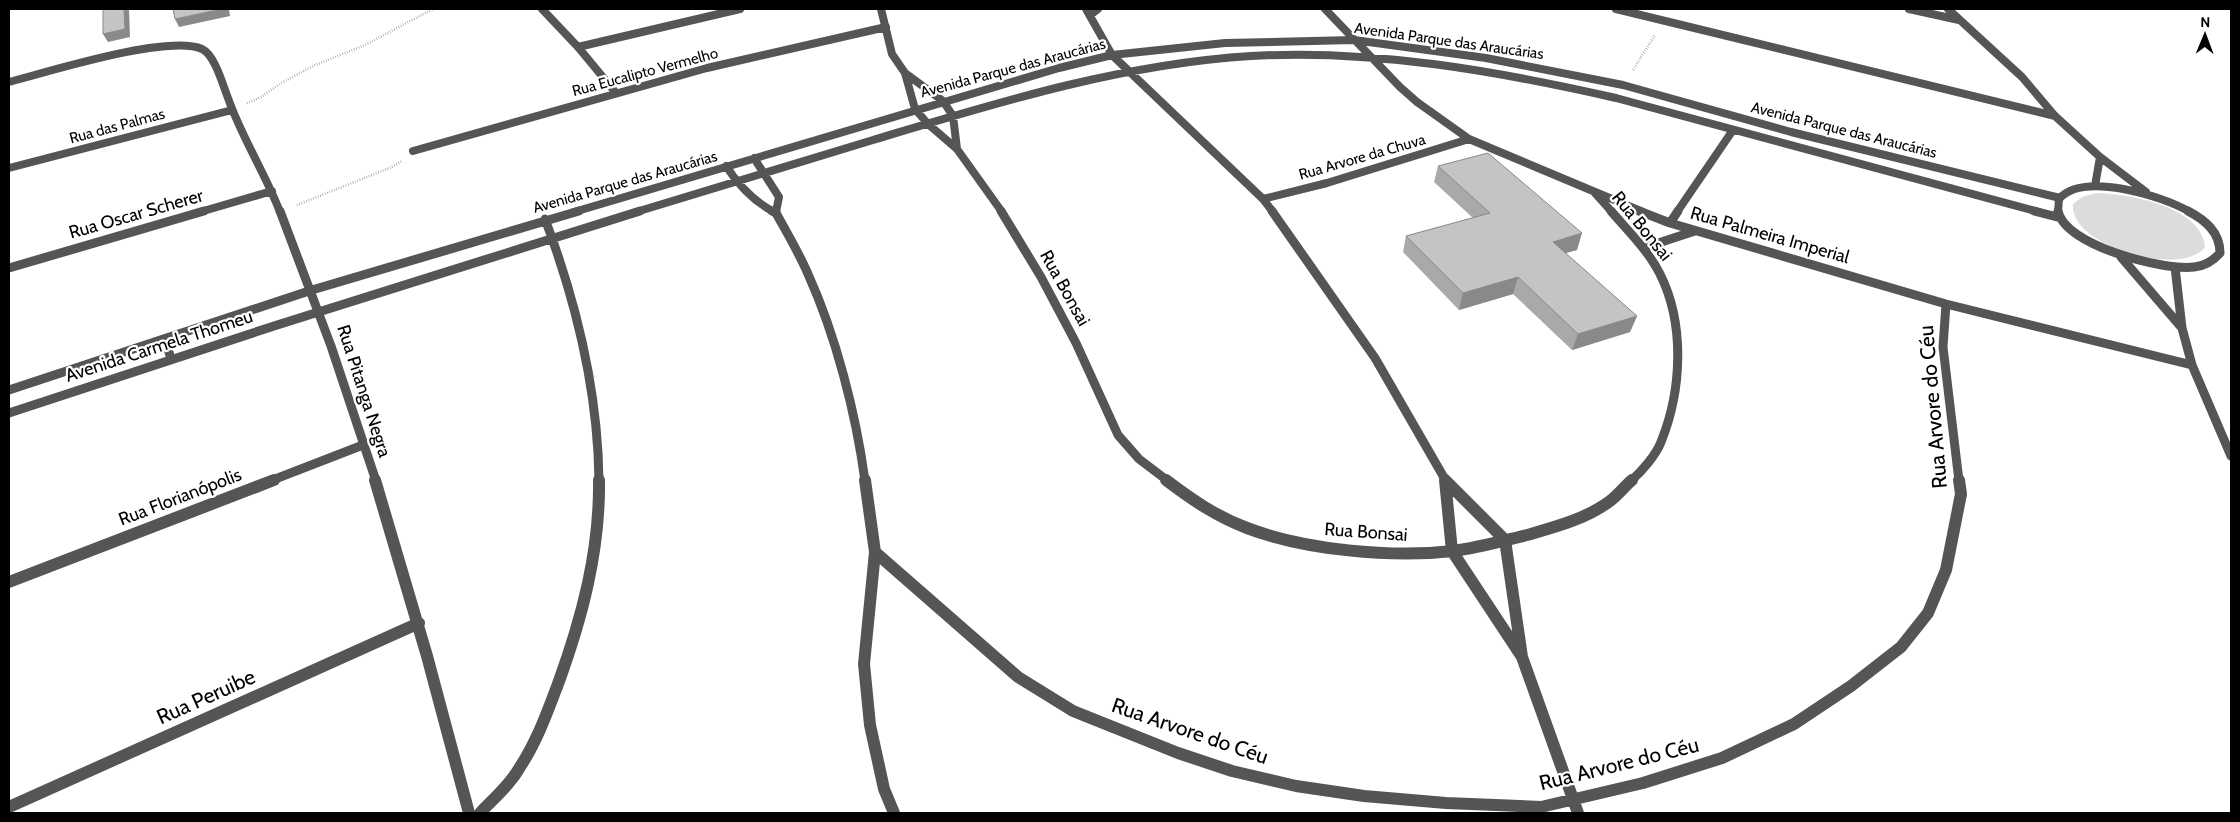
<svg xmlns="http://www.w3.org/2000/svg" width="2240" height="822" viewBox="0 0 2240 822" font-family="Cabin,sans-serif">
<rect width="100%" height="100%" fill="#fff"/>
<!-- green -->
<path fill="#dcdcdc" d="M2096,193C2129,194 2201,206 2205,247C2181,279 2068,245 2073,204L2082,197Z"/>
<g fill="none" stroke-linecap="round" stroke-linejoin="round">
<!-- path -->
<path stroke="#777" stroke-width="2.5" stroke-dasharray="0.5 2" stroke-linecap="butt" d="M1633,70L1655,35
M247,103L261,97L283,82L313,66L365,45L433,9
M297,205L392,167L402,161"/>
<!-- street-far2 -->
<path stroke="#555" stroke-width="8" d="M542,9L578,47L616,93
M881,9L892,54L905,73L915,109L928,124L957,149L1002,212
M1086,9L1112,55L1263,199L1273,212
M1325,9L1400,87L1417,102L1469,139L1643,212
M1616,9L2055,116
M1909,9L1959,20
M1948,9L2022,77L2055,116L2100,157L2146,192
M1090,15L1098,9
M578,47L740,9
M905,73L943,101L953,116L957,149
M9,82C48,72 168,34 202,49C215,55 223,86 228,98C242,138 265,173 280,212
M413,151L707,68L886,27
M754,158L779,197L776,212
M726,166C739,186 753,201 774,212
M9,168L232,110
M2095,186L2100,157
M1595,193L1612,212
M1263,199L1327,183L1469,139
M200,212L272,191
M574,212L1059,68L1112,55L1225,43L1354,40L1486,58L1623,85L1791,132L2060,198
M636,212C715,188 794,164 873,140C996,103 1121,64 1251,56C1374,49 1497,71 1616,98L2039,212
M1677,212L1733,130
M2058,212L2059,199C2083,171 2163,196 2190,212"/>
<!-- street-far1 -->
<path stroke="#555" stroke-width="9" d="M280,211L331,346L376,481
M772,211L776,213C787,233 799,253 808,274C836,336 856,414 865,481
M1001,211L1041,277L1076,343L1118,435L1139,459L1168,481
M1272,211L1375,358L1446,481
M1611,211C1628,231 1648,250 1660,274C1685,324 1682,390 1661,442C1656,455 1642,471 1631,481
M1639,211L1670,223L1946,304L2192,365
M2034,211L2061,218
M2058,211C2064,245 2163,271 2194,267C2205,266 2213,261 2220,253C2220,232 2205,220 2188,211
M776,213V211
M545,219C577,304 598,390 599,481
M1670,223L1678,211
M1643,248L1695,231
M2121,257L2182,328
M2175,267L2182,328L2192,365L2231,456
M9,268L204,211
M1946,304L1943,347L1959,481
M165,339L171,359
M9,390L312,290L579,211
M9,413L274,326L640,211
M270,481L363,445"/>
<!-- street -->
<path stroke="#555" stroke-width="12" d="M375,480L427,656L469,813
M865,480L875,552L864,664L870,725L884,789L894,813
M1166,480C1191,499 1217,517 1247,528C1305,550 1391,558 1453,551C1478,548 1502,541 1527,535C1555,527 1586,519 1610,501C1618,495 1625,486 1632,480
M1445,480L1505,540L1522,657
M1445,480L1452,551L1522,657L1578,813
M875,552L1018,677L1073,711L1178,753L1232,771L1296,786L1364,796L1446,803L1541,807L1643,783L1722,758L1794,724L1851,686L1901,647L1928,613L1946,570L1961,494L1959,480
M9,582L274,480
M9,807L419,623
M480,813C494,798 510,785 520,767C537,741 547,713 558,684C582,618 600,551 599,480"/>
</g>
<!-- wall -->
<path fill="#a9a9a9" d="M1438,166L1577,250L1565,253L1637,316L1630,332L1572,350L1513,294L1459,310L1403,252L1406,236L1473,218L1434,182Z"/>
<!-- shaded-wall -->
<path fill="#898989" d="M124,9H129L130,37L108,42L103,34Z
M222,9H229L230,16L179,27L175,19Z
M1582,233L1577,250L1548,258L1553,242Z
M1518,277L1513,294L1459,310L1463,293Z
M1637,316L1630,332L1572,350L1578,334Z"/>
<!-- building -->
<path fill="#c4c4c4" stroke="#898989" d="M103,9H124L125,29L103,34Z
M173,9H222L175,19Z
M1488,153L1582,233L1553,242L1637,316L1578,334L1518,277L1463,293L1406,236L1490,213L1438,166Z"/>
<g text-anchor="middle" stroke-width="4.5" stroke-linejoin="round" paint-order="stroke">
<!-- far-street labels -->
<g font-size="15" fill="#000" stroke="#fff">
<text transform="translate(1449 41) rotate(8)" y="5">Avenida Parque das Araucárias</text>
<text transform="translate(1013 68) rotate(-15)" y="5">Avenida Parque das Araucárias</text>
<text transform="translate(645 72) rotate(-15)" y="5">Rua Eucalipto Vermelho</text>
<text transform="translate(117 126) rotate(-15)" y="5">Rua das Palmas</text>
<text transform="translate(1844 130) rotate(14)" y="5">Avenida Parque das Araucárias</text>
<text transform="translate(1362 157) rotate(-16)" y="5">Rua Arvore da Chuva</text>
<text transform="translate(625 182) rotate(-16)" y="5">Avenida Parque das Araucárias</text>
</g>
<!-- street labels -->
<g font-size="18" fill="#000" stroke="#fff">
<text transform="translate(136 214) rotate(-16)" y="6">Rua Oscar Scherer</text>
<text transform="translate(1642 226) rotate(51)" y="6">Rua Bonsai</text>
<text transform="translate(1770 235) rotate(16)" y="6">Rua Palmeira Imperial</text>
<text transform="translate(1065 288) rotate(61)" y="6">Rua Bonsai</text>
<text transform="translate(159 346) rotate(-18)" y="6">Avenida Carmela Thomeu</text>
<text transform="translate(364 391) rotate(72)" y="6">Rua Pitanga Negra</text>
<text transform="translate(180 497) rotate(-21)" y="6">Rua Florianópolis</text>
<text transform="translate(1366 532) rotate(4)" y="6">Rua Bonsai</text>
</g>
<!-- near-street labels -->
<g font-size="21" fill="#000" stroke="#fff">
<text transform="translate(1933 407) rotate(-95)" y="7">Rua Arvore do Céu</text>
<text transform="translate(206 697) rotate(-24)" y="7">Rua Peruibe</text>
<text transform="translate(1190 731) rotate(19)" y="7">Rua Arvore do Céu</text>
<text transform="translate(1619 764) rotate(-14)" y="7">Rua Arvore do Céu</text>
</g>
</g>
<!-- border -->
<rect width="2240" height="822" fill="none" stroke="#000000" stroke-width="20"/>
<!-- north arrow -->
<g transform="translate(2205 35) rotate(1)" stroke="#ffffff" stroke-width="4" paint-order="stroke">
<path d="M0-4L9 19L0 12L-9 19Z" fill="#000000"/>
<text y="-8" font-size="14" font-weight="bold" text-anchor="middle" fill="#000000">N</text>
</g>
</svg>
